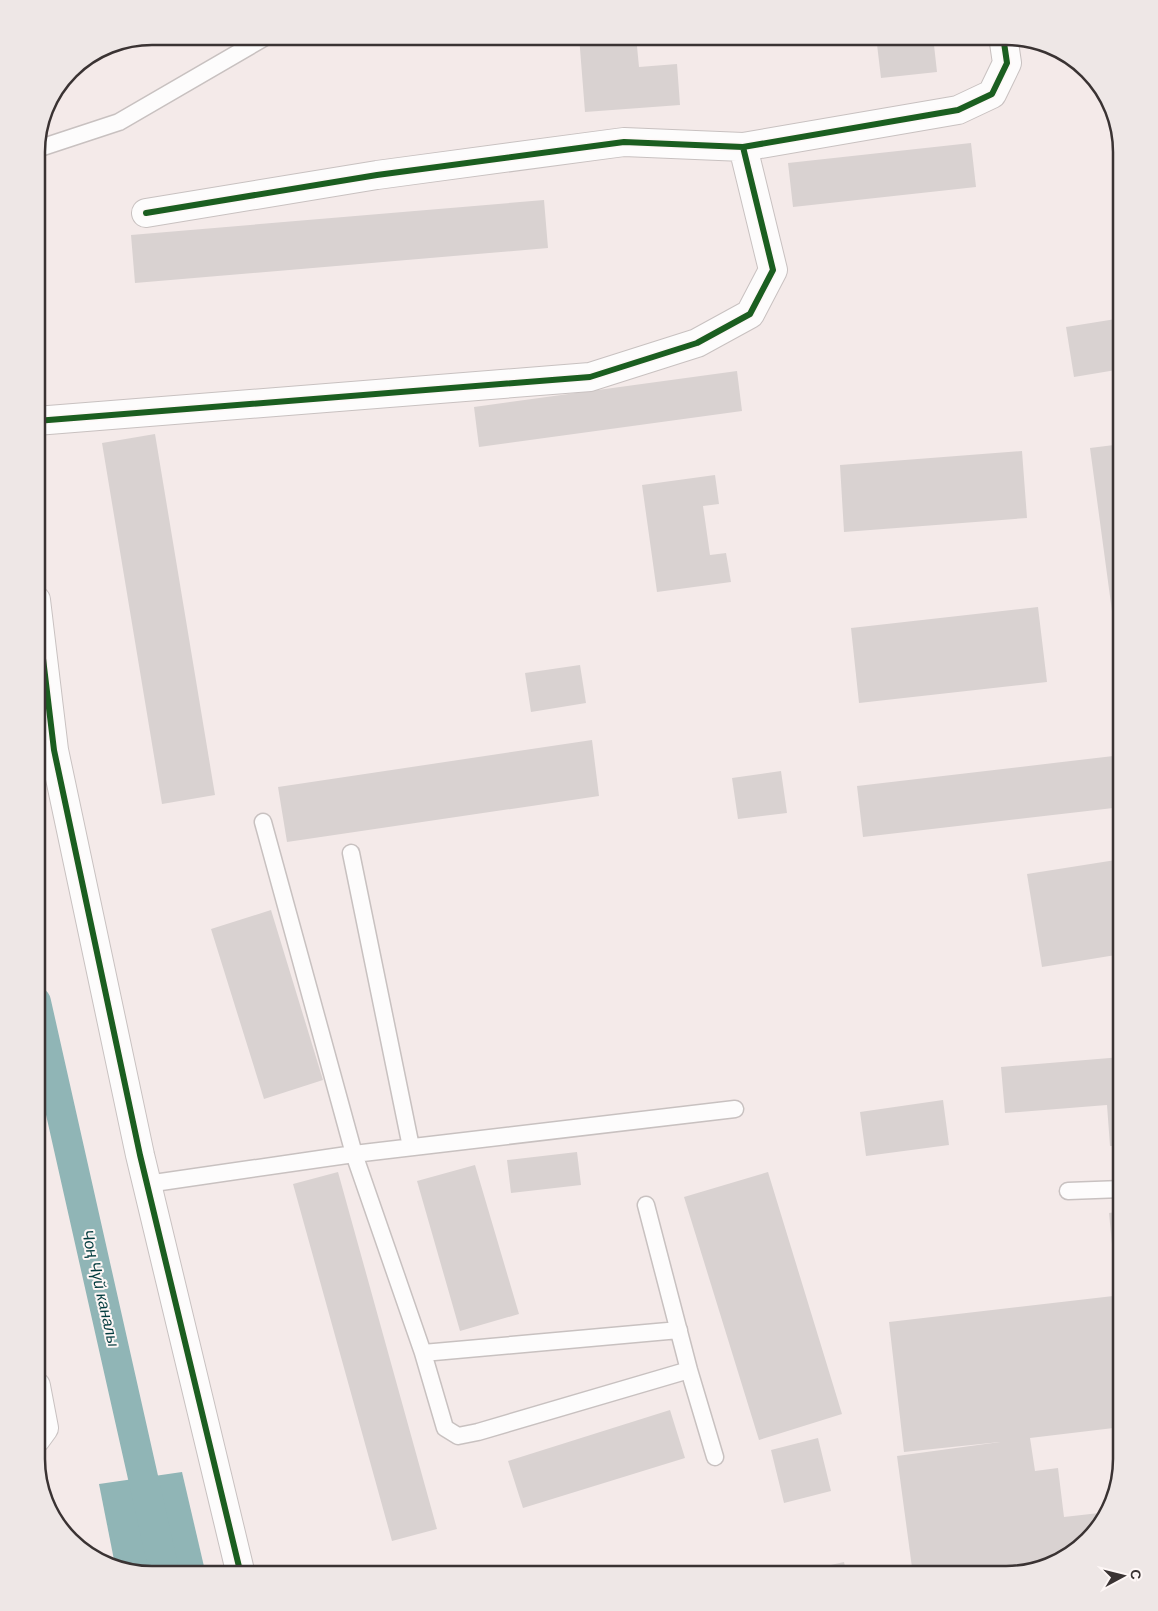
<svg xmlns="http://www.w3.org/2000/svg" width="1158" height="1611" viewBox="0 0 1158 1611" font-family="'DM Sans',sans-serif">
<rect width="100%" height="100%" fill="#f4eae9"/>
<!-- water -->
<path fill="#90b5b6" d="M182,1472L206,1575H145L115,1565L99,1484Z"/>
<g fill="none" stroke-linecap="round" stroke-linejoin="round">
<!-- canal -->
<path stroke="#90b5b6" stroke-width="30" d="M36,1002L165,1575"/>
</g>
<!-- building -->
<path fill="#d9d2d1" d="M579,36H636L639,67L677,64L680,105L585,112Z
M876,36H933L937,72L881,78Z
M971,143L976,187L793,207L788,163Z
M1117,159H1122V189H1120Z
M544,200L548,248L135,283L131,235Z
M1122,318V369L1074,377L1066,327Z
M737,371L742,411L479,447L474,407Z
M155,434L215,795L162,804L102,443Z
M1122,444V678H1121L1090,448Z
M1022,451L1027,518L844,532L840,465Z
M715,475L719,504L703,506L710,555L726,553L731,582L657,592L642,485Z
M1038,607L1047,682L859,703L851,628Z
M580,665L586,703L531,712L525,673Z
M592,740L599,796L287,842L278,787Z
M1122,755V807L863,837L857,786Z
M781,771L787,813L738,819L732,778Z
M1122,859V954L1042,967L1027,874Z
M271,910L323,1080L264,1099L211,929Z
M1122,1057V1146H1110L1107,1105L1005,1113L1001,1067Z
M943,1100L949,1145L866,1156L860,1112Z
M577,1152L581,1185L511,1193L507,1160Z
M475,1165L519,1314L460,1331L417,1181Z
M338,1172L437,1529L392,1541L293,1184Z
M768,1172L842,1414L759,1440L684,1197Z
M1122,1211V1264L1114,1265L1109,1213Z
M1122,1295V1427L1030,1438L1035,1471L1058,1468L1064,1517L1108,1512L1106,1517L1064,1559L1006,1575H913L897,1456L1000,1442L904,1452L889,1322Z
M670,1410L685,1458L523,1508L508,1461Z
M818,1438L831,1491L784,1503L771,1450Z
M844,1562L847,1575H791V1574Z"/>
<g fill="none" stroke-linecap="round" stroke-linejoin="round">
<!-- lane casing -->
<g stroke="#c8c1c0" stroke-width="19">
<path id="lane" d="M37,149L119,122L267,36
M263,822L354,1154L423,1353L445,1428L458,1436L478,1432L689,1370
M351,853L411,1147
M147,1184L354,1154L735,1109
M1068,1191L1122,1189
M646,1205L689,1370L715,1457
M423,1353L679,1330"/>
</g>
<!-- street casing -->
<g stroke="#c8c1c0" stroke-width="30">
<path id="street" d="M146,213L377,175L624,142L743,147L958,110L992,94L1007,63L1003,36
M36,421L590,377L697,343L750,314L773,270L743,147
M36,1439L44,1428L36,1386"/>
</g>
<!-- secondary casing -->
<g stroke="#c8c1c0" stroke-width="30">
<path id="secondary" d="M36,600L54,750L140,1155L241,1575"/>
</g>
<!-- lane -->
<use href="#lane" stroke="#fdfcfc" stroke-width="16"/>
<!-- street -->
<use href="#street" stroke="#fdfcfc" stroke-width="28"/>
<!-- secondary -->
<use href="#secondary" stroke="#fdfcfc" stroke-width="28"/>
<!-- cycleway casing -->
<g stroke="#fef7f6" stroke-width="9">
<path id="cycleway" d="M146,213L377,175L624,142L743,147L958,110L992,94L1007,63L1003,36
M36,421L590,377L697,343L750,314L773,270L743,147
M36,600L54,750L140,1155L241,1575"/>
</g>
<!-- cycleway -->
<use href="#cycleway" stroke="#1b5e20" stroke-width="6"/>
</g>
<g text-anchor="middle" stroke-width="4" stroke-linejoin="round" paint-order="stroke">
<!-- water labels -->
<g font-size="16" font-style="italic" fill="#023b3e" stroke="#fef7f6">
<text transform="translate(101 1288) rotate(77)" y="6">Чоң Чүй каналы</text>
</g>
</g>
<!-- crop -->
<path d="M0 0H1158V1611H0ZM152 45H1006A107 107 0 0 1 1113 152V1459A107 107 0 0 1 1006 1566H152A107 107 0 0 1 45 1459V152A107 107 0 0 1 152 45Z" fill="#eee7e6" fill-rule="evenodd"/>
<path fill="none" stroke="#3a3333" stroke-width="2.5" d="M152 45H1006A107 107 0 0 1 1113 152V1459A107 107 0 0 1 1006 1566H152A107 107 0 0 1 45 1459V152A107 107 0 0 1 152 45Z"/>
<!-- north arrow -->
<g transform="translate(1123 1576) rotate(83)" stroke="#fef7f6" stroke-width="4" paint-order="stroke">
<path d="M0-4L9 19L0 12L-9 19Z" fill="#3a3333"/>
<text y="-8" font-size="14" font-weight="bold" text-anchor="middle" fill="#3a3333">С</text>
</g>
</svg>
